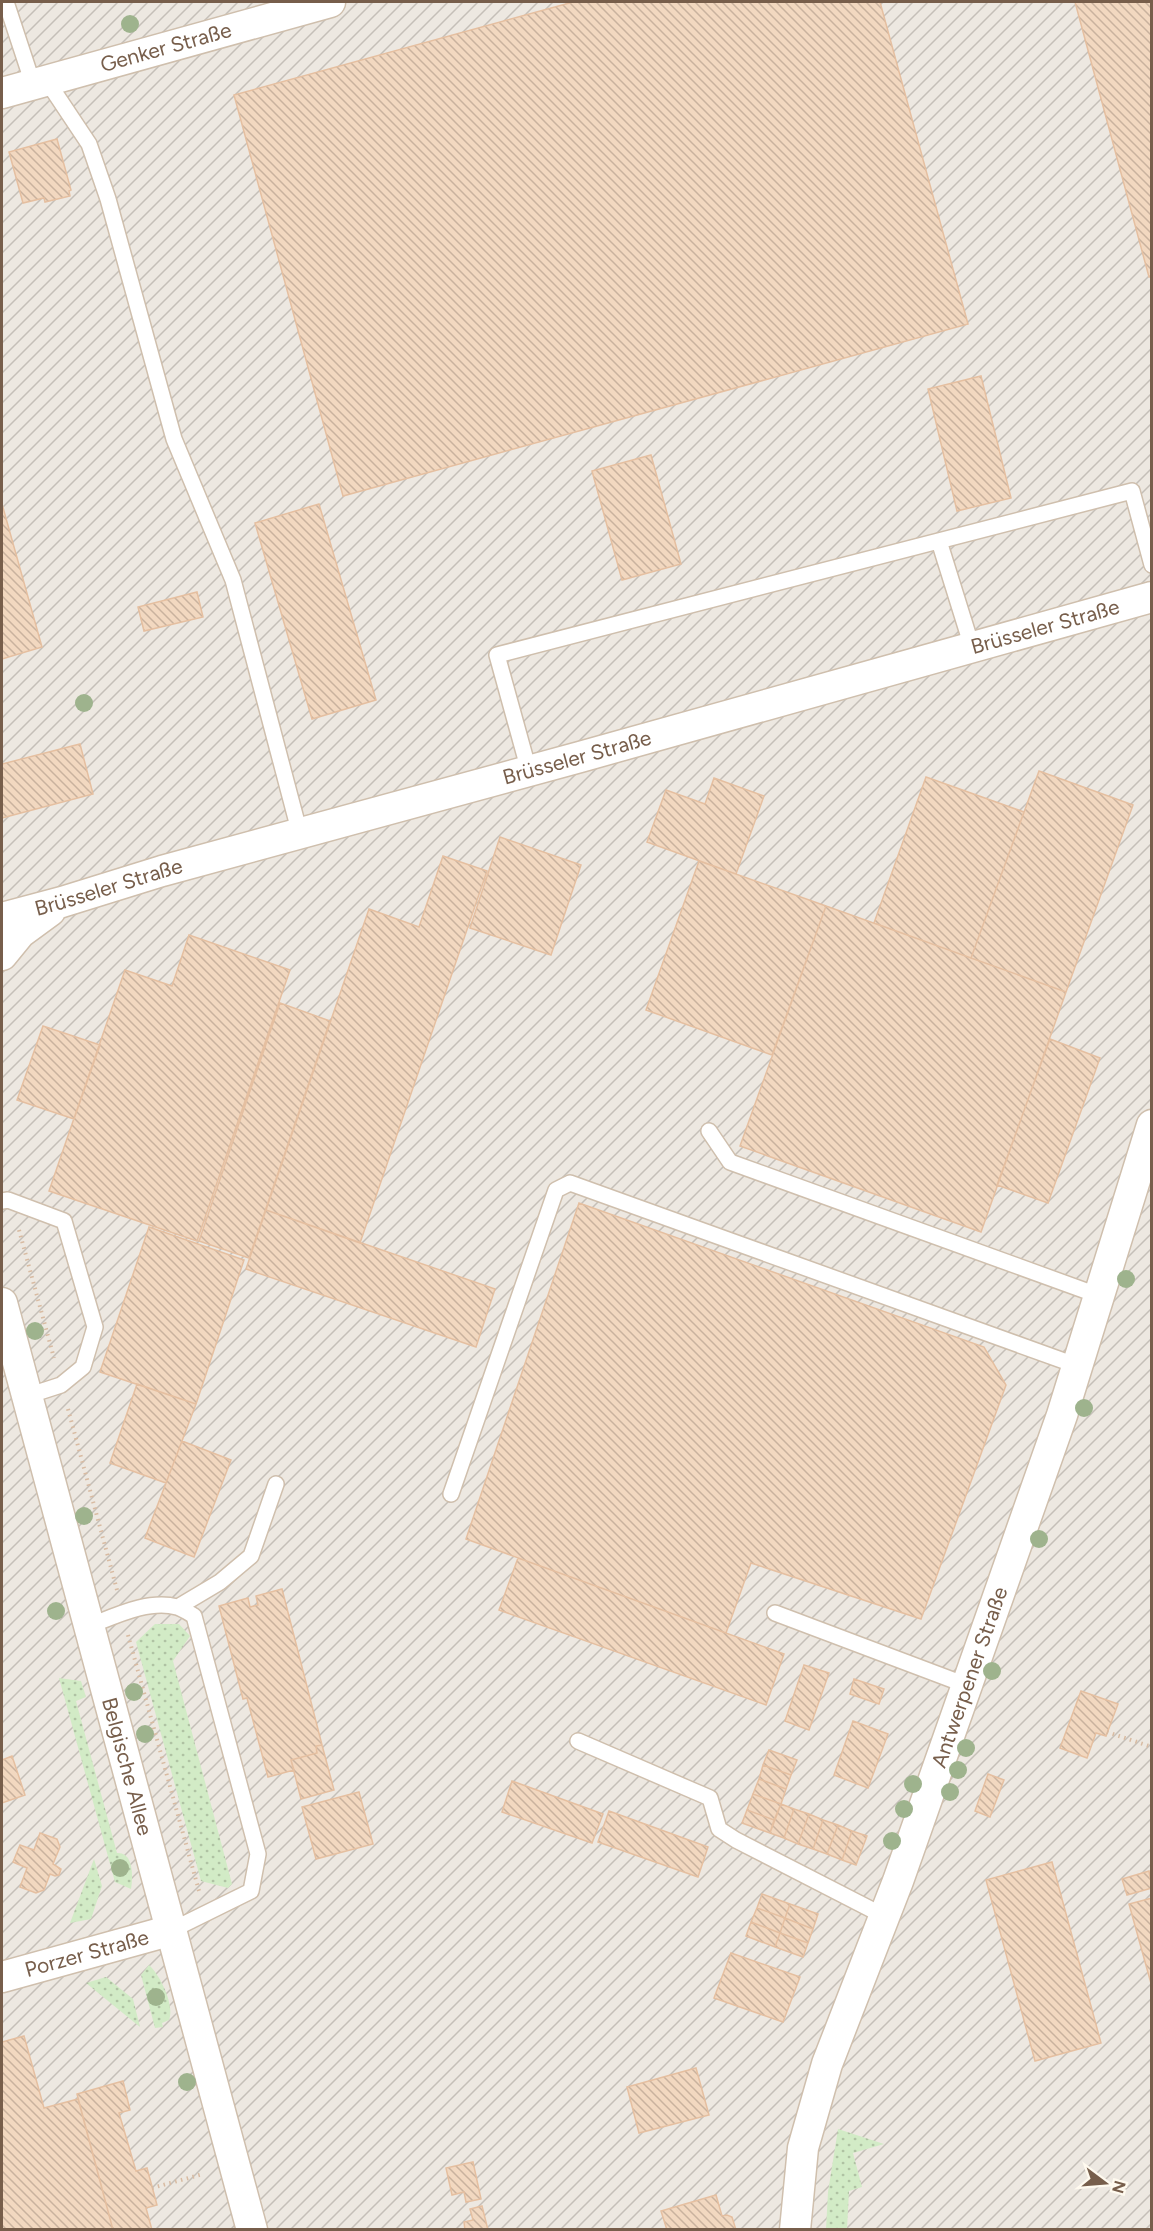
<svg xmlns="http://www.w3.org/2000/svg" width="1153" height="2231" viewBox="0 0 1153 2231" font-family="Figtree,sans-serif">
<defs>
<pattern id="industrial-furrows" width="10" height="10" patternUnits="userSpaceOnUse" patternTransform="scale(1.5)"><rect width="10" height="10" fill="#ede8e1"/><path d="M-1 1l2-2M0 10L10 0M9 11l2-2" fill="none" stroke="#c5bfb8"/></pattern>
<pattern id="grass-dots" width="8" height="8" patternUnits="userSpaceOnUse" patternTransform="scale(1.5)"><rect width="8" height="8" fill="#d2ebc6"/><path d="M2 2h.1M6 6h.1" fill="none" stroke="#afc2a3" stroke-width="1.8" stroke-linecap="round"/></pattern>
<pattern id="building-back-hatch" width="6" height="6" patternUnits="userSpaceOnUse" patternTransform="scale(1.5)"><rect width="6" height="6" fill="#f2d8c0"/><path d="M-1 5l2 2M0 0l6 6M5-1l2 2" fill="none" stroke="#c9b29e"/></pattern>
</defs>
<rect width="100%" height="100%" fill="#fdf6e8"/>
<!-- industrial -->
<path fill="url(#industrial-furrows)" d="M2,2H1151V2229H2Z"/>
<!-- grass -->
<path fill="url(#grass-dots)" d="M155,1624H179L190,1636L173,1661L232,1884L228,1888L201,1881L136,1642Z
M59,1678L81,1681L86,1697L76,1701L117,1853C134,1852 133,1877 131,1889L115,1882Z
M94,1859L102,1886L91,1919L70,1923Z
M149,1965C160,1975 175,2005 169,2020L162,2023L163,2027L155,2028L141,1975Z
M106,1977L133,1999L140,2027L86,1983Z
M838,2129L884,2144L853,2153L862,2187L849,2191L847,2229H826L828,2192Z"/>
<!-- building -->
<path fill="url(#building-back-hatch)" stroke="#e5bfa0" stroke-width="1.5" d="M573,2H880L968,324L343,496L234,95Z
M1075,2H1152V277H1149Z
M57,139L71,190L69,191L70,196L45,202L44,198L23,203L9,152Z
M981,376L1011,498L957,511L928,389Z
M651,455L681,564L622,580L592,471Z
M2,504L42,647L2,659Z
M319,504L376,700L312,719L255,523Z
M197,592L203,617L144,631L138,607Z
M80,744L93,794L2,818V764Z
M1039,771L1133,805L1066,992L971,958Z
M926,777L1024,812L971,958L874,923Z
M714,778L764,796L736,874L647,842L666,790L705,804Z
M500,837L581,865L551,955L470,928Z
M443,856L487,871L360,1243L266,1210L369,909L419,927Z
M699,861L826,906L772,1055L646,1010Z
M826,906L1066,992L981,1232L740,1146Z
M189,935L290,970L197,1241L49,1191L125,970L172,986Z
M280,1003L330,1021L249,1258L199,1241Z
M43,1026L100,1045L74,1119L17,1100Z
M1050,1039L1100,1058L1048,1203L997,1185Z
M579,1203L984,1347L1006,1385L921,1619L751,1563L726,1633L466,1539Z
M266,1210L495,1289L476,1347L246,1269Z
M149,1227L244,1260L196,1404L100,1372Z
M137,1384L196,1404L166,1483L110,1463Z
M182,1441L231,1460L194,1557L145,1538Z
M518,1558L784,1654L766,1705L499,1610Z
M282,1589L322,1745L316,1746L317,1753L291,1760L294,1770L268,1777L247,1698L243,1699L219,1606L248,1598L250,1607L258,1605L256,1596Z
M804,1665L829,1673L809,1730L785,1721Z
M854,1679L884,1689L879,1704L850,1694Z
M1081,1691L1118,1704L1106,1736L1096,1733L1087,1758L1060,1748Z
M853,1721L888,1734L868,1788L834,1775Z
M322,1745L334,1790L301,1799L291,1760L317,1753L316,1746Z
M769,1750L797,1760L791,1775L763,1765Z
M12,1756L25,1795L2,1803V1760Z
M763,1765L791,1775L786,1789L759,1779Z
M988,1774L1004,1780L990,1817L975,1811Z
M759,1779L786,1789L781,1804L753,1794Z
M512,1781L603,1814L592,1843L502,1812Z
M359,1792L373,1844L316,1859L302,1807Z
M753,1794L781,1804L774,1820L747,1810Z
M781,1804L794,1809L784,1838L770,1833Z
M794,1809L809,1814L798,1844L784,1838Z
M747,1810L774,1820L770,1833L742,1823Z
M609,1811L708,1847L698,1877L598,1842Z
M809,1814L823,1820L813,1849L798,1844Z
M823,1820L838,1825L827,1854L813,1849Z
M838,1825L852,1831L842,1860L827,1854Z
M852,1831L867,1836L856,1865L842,1860Z
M40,1833L57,1839L60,1847L53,1864L61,1869L59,1875L55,1876L50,1874L44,1890L36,1893L20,1887L27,1868L13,1862L20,1845L34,1850Z
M1052,1862L1101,2043L1035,2061L986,1880Z
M1149,1871L1152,1888L1127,1895L1122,1879Z
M762,1894L790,1904L785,1918L757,1908Z
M1152,1898V1987L1129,1904Z
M790,1904L818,1914L813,1929L785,1918Z
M757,1908L785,1918L780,1933L751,1922Z
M785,1918L813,1929L808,1943L780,1933Z
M751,1922L780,1933L775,1947L746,1936Z
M780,1933L808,1943L803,1957L775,1947Z
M731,1953L800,1977L783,2022L714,1998Z
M24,2036L44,2108L78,2099L113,2230H2V2042Z
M696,2068L709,2115L639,2133L627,2087Z
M123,2081L130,2110L119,2113L136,2171L147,2168L157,2205L146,2208L152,2230H113L77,2094Z
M473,2162L481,2199L466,2202L464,2192L452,2195L446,2168Z
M716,2195L722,2216L727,2215L732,2217L736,2230H667L661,2211Z
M482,2206L488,2230H465L464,2222L473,2220L470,2209Z"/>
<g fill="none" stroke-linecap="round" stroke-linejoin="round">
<!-- lane casing -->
<g stroke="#cfbfad" stroke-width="18">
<path id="lane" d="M6,2L33,84
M47,81L89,144L108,199L174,439L233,580L300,834
M939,541L972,647
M529,771L497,655L1132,491L1152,565
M709,1131L730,1162L1100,1296
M2,1201L8,1200L64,1221L95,1327L83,1367L61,1385L27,1396
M451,1494L556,1190L570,1183L1078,1366
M178,1607L220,1582L251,1556L276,1484
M775,1613L966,1685
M89,1626C115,1616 149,1599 177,1607C183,1609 189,1613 194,1616L258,1854L251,1891L172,1930
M578,1741L710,1798L719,1829L736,1840L884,1916"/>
</g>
<!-- street casing -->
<g stroke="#cfbfad" stroke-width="33">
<g id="street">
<path id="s1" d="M2,93L330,2"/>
<path id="s2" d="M2,918L62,902L162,871L580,757L1152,597"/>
<path d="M2,955L20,933L50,911"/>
<path id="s3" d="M2,1303L252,2230"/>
<path id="s4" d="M2,1977L172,1930"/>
<path id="s5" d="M795,2230L803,2148L827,2064L898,1881L1062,1415L1152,1125"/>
</g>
</g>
<!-- path -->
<path stroke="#d8bba2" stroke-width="4" stroke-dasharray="1.5 4.5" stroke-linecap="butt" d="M19,1230L54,1358
M68,1409L117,1590
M128,1635L199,1891
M1107,1732L1152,1747
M152,2188L203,2174"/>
<!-- lane -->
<use href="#lane" stroke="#fff" stroke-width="15"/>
<!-- street -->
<use href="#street" stroke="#fff" stroke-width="30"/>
</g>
<!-- trees -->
<g fill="#9eb38d">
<circle cx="130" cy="24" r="9"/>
<circle cx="84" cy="703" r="9"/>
<circle cx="1126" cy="1279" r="9"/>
<circle cx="35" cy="1331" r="9"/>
<circle cx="1084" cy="1408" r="9"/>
<circle cx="84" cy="1516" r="9"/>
<circle cx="1039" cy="1539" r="9"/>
<circle cx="56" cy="1611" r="9"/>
<circle cx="992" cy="1671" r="9"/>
<circle cx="134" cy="1692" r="9"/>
<circle cx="145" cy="1734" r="9"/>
<circle cx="966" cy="1748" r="9"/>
<circle cx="958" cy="1770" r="9"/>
<circle cx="913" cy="1784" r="9"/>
<circle cx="950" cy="1792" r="9"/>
<circle cx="904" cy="1809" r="9"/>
<circle cx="892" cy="1841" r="9"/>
<circle cx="120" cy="1868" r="9"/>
<circle cx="156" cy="1997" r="9"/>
<circle cx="187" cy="2082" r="9"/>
</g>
<g text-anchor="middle" stroke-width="5" stroke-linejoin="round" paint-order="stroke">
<!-- street labels -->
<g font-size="21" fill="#775e4b" stroke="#fffaef">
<text dy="7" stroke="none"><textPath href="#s1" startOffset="170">Genker Straße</textPath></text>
<text dy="7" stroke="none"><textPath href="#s2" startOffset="1083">Brüsseler Straße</textPath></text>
<text dy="7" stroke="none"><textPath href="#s2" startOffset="597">Brüsseler Straße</textPath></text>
<text dy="7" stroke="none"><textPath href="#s2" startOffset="111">Brüsseler Straße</textPath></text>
<text dy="7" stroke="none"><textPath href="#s5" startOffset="582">Antwerpener Straße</textPath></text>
<text dy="7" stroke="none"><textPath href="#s3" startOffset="480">Belgische Allee</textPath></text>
<text dy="7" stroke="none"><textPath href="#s4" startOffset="88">Porzer Straße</textPath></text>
</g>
</g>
<!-- border -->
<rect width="1153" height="2231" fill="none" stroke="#775e4b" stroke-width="6"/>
<!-- north arrow -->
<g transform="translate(1105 2183) rotate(106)" stroke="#fffaef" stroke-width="4.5" paint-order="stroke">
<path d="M0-4.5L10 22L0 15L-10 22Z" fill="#775e4b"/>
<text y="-9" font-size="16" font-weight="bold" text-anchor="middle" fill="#775e4b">N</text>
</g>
</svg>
